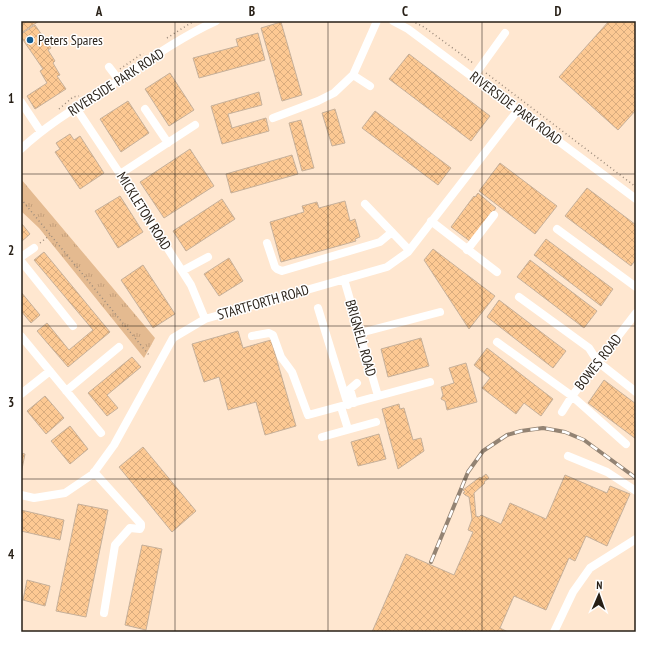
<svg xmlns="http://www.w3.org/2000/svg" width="657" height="653" viewBox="0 0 657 653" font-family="'PT Sans Narrow',sans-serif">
<defs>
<pattern id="grass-tufts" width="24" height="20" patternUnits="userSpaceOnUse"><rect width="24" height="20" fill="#e4ba90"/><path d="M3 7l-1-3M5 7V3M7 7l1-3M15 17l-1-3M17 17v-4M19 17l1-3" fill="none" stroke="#c49f7b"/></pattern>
<pattern id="building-cross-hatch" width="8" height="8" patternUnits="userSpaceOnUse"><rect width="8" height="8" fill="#fdc993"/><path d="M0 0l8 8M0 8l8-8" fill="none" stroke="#d9ac7e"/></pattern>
</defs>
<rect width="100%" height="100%" fill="#ffe7d0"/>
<!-- grass -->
<path fill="url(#grass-tufts)" d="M21,179L155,338L144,358L39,228L21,211Z"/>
<!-- building -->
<path fill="url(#building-cross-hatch)" stroke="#c6b09a" d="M21,21H39L21,33Z
M609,21H636V110L618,130L559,77Z
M281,22L302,95L282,101L261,28Z
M35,25L51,48L48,50L55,61L53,63L60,75L57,76L66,89L35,109L27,96L47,83L40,71L43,69L21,37V34Z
M258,33L265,60L199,78L193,58L238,46L236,39Z
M409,54L490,116L471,141L389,79Z
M170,73L194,110L169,126L145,89Z
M259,92L262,105L228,114L232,128L266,118L269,131L222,144L211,106Z
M128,101L149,133L121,152L100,119Z
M335,109L345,143L332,146L322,113Z
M375,111L451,168L438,185L362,128Z
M301,120L314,168L302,171L289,123Z
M70,134L74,140L80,136L104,173L80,189L55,152L60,149L56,143Z
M190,149L214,186L164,218L140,182Z
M292,155L298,174L231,193L226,174Z
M500,163L557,206L535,234L479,191Z
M587,188L636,225V259L631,266L565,216Z
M478,193L496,208L471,242L451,227L474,196L475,197Z
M120,196L143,232L118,248L95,211Z
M222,199L235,219L186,251L173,231Z
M345,201L350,221L355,219L360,237L355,239L356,241L281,262L270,222L304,212L302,206L317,202L319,208Z
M22,224L30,234L21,242V225Z
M546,239L613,289L601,306L534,255Z
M433,249L495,296L469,329L424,260Z
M44,252L110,332L68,367L37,331L47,323L69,350L93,330L34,260Z
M229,258L243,281L219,296L204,274Z
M530,260L597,311L584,328L517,277Z
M143,265L175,314L153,328L121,280Z
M21,292L40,315L31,323L21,311Z
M499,300L566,351L553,368L487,317Z
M238,331L243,348L271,340L296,426L265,435L256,402L228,410L219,377L204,382L192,344Z
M421,338L429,366L388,377L381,349Z
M487,348L553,399L541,416L524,403L516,414L482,388L490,378L474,365Z
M132,357L141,367L107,395L118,408L107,416L88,393Z
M466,363L477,402L447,410L445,401L441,399L443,395L441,387L454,383L449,368Z
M604,380L636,404V439L588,403Z
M45,396L64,418L46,434L27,411Z
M399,404L400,409L404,408L413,440L421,438L424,451L398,469L382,409Z
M70,426L88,449L70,464L51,441Z
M379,434L386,459L358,466L351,442Z
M143,447L196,511L172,532L119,467Z
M21,453L25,454L21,474Z
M486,474L489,478L484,482L485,483L474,493L476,516L479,517L481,515L501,524L510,503L546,519L565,475L607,493L610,486L630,494L607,546L586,536L575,561L569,558L546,610L514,596L500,628L508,632H372L406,554L454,575L473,532L468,530L472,519L469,497L465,495L463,493L465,492L463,490L480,477L481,478Z
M78,504L108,510L86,617L56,611Z
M21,510L64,520L60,540L21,531Z
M142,545L162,549L146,630L125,625Z
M27,580L50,586L45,606L23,600Z"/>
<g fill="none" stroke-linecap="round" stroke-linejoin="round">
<!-- path -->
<path stroke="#9c8b7b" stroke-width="1.5" stroke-dasharray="1 3" stroke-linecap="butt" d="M412,21L424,27L473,63
M167,38L194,21
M120,69L143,53
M486,73L636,187
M59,109L73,97L79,96
M21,199L149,355
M40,243L50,235"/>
<!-- minor -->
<path stroke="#fff" stroke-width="8" d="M393,21L408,29L636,199
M109,67L119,80
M353,75L370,86
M474,76L505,33
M21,102L41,132
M76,108L120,174L191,285L205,319
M145,109L168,143
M273,118L318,101L334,93L353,75L377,21
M21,149C50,122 85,102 119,80C150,59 181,37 216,21
M120,174L195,125
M365,204L409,250
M431,221L497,272
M557,229L636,287
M267,243L275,267L277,269L282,271L380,242L392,232
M467,250L494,215
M21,257L34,248
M21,261L73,326
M182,271L208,257
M344,279L378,396
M519,297L589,348L598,362L636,392
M318,308L348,405
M360,333L440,312
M21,336L101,433
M252,336L269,333L273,335L281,357L292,372L308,415L430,382
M497,342L572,396L626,444
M66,391L119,347
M21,394L50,371
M354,403L350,389L357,383
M341,407L348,429
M562,412L572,396L636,313
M322,437L376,422
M568,456L607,472L636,491
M94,472L141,524V527L140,529L130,528L115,545L104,613
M21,495L34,498L65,493L93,474L114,445L173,338L205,319L387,267L408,252L518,110
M554,632L573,592L590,568L636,539"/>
<!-- rail casing -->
<g stroke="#938373" stroke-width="4">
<path id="rail" d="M431,562L468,472L483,451L507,435L521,431L543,428L565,432L584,440L636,478"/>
</g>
<!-- rail -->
<use href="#rail" stroke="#fff" stroke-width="2.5" stroke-dasharray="8" stroke-linecap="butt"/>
</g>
<!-- grid -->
<path fill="none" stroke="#271f16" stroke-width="1" stroke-opacity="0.55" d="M175,21V632M328,21V632M482,21V632M21,174H636M21,326H636M21,479H636"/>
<!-- markers -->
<circle fill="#145b8f" stroke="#fff" stroke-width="1.5" cx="30" cy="40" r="4"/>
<g text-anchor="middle" stroke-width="3" stroke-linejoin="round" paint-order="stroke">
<!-- poi labels -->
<g font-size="14" fill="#271f16" stroke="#fff" text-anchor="start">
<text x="38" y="45">Peters Spares</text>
</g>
<!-- street labels -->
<g font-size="14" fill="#271f16" stroke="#fff">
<text transform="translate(116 82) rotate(-33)" y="5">RIVERSIDE PARK ROAD</text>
<text transform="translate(516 108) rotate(37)" y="5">RIVERSIDE PARK ROAD</text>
<text transform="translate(144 211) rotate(58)" y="5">MICKLETON ROAD</text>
<text transform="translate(263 302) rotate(-16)" y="5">STARTFORTH ROAD</text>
<text transform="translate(361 338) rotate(74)" y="5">BRIGNELL ROAD</text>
<text transform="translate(598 362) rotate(-52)" y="5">BOWES ROAD</text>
</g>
</g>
<!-- border -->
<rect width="657" height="653" fill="none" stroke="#ffffff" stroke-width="44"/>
<!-- north arrow -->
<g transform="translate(599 595) rotate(2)" stroke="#ffffff" stroke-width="3" paint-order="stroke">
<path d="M0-3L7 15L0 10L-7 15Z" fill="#271f16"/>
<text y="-6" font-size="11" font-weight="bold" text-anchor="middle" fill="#271f16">N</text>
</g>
<rect x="22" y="22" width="613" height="609" fill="none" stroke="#271f16" stroke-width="1.5"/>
<g font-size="13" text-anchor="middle" font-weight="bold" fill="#271f16">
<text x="99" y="16">A</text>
<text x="252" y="16">B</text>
<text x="405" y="16">C</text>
<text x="558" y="16">D</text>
<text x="11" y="103">1</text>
<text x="11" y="255">2</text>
<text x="11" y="407">3</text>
<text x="11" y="559">4</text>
</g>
</svg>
